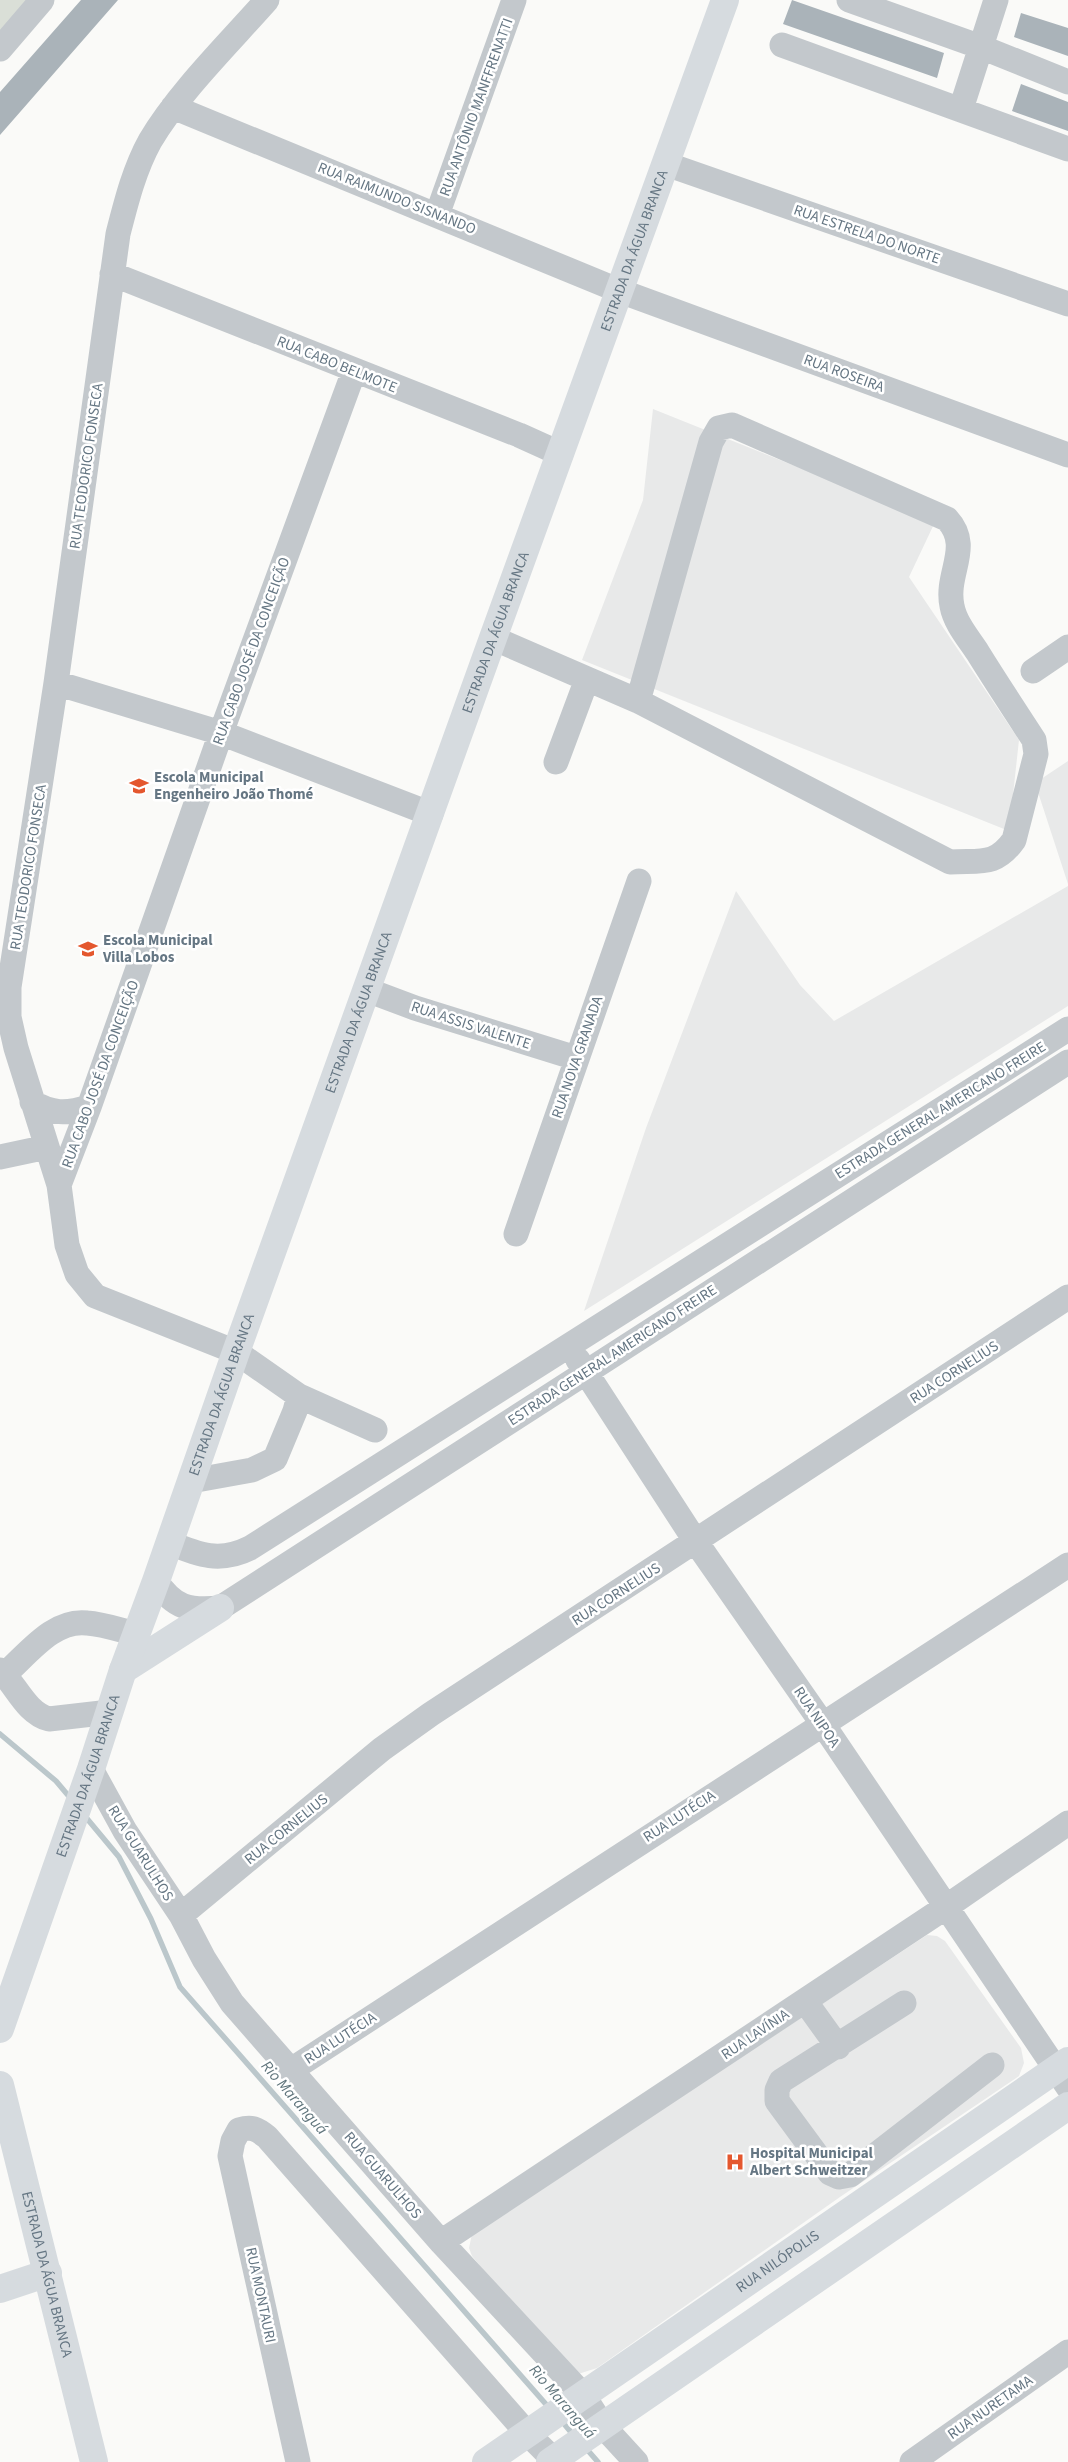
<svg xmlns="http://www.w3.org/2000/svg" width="1068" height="2462" viewBox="0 0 1068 2462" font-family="'Source Sans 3',sans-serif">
<rect width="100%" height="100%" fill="#fafaf8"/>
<!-- built -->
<path fill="#e8e9e9" d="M653,409L935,522L909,577L1019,740L1009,831L582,660L643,500Z
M1068,761V884L1035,783Z
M1068,886V1006L584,1311L646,1128L736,891L800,985L834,1021Z
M927,1935L937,1936L945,1941L1021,2048L1024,2063L1019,2076L840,2197L597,2368L575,2375L566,2372L472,2256L469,2248L472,2234Z"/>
<!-- green -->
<path fill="#dadfd7" d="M0,0H41L0,48Z"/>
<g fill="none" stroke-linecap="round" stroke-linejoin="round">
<!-- stream -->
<path stroke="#bbc7cb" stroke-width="5.5" d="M0,1734L56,1781L72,1800
M84,1815L119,1857L151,1919L180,1987L551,2410
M561,2420L574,2436
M584,2446L598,2462"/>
</g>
<!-- building -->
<path fill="#aab3b9" d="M81,0H118L0,135V92Z
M792,0L944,53L937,78L783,24Z
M1021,13L1068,28V56L1014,37Z
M1021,84L1068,102V131L1012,111Z"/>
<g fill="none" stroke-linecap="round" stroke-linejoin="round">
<!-- minor -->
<path stroke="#c3c8cc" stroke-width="25" d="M849,0L981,47L1068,82
M782,45L1068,149
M0,49L42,0
M173,107L620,291L1068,455
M961,109L996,0
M666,164L1068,304
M437,215L514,0
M112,274L519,435L561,454
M493,638L638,701L950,862C980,860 995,867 1014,840L1036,754L1034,740C1015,711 996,682 978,653C969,639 955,623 952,606C945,573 973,547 947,519L732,425L719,428L711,442L638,701
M1033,671L1068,647
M56,683L221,733L431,814
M556,762L587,679
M367,990L415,1008L576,1058
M32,1102C52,1114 66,1114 89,1107
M0,1157L47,1147
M59,1185L89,1107L221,733L354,371
M516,1234L639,881
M578,1360L696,1542L822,1723L1068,2087
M299,1396L375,1430
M191,1481L252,1470L275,1459L295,1411L299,1396L236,1352L95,1296L77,1274L67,1245L59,1185L16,1048L9,1017V987L56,683L118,234C126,203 134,170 150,141C178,93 230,42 267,0
M170,1543C199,1555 220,1563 250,1548L1068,1029
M156,1581C174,1608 189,1611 220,1608L1068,1062
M0,1670C16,1685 26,1713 49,1719L110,1712
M5,1674C28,1654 53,1619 87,1623C103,1624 120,1630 136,1634
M91,1769L125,1831L181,1915L204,1959L232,2003L441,2242L583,2395L603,2426L636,2462
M181,1915L382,1749L431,1714L1068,1297
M805,2001L838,2047
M904,2003L781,2081L777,2090V2101L830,2173L839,2177L850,2175L992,2065
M291,2070L1068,1565
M441,2242L946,1907L1068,1823
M298,2462L230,2156L233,2141L239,2130C252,2126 257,2129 267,2137L527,2433L556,2462
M912,2462L1068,2352"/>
<!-- major -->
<g stroke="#d6dbdf" stroke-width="28">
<path d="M123,1670L220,1608"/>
<path id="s1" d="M0,2029L91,1769L123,1670L156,1581L236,1352L493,638L725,0"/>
<path id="s2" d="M0,2085L94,2462"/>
<path d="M0,2289L48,2273"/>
<path id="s3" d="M486,2462L1068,2061"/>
<path d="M550,2462L1068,2106"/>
</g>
</g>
<!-- icons -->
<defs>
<g id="school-bare" transform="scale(1.5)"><path d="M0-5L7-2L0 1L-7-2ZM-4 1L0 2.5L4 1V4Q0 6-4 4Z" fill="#e4572e" stroke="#fff" stroke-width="2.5" paint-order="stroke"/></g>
<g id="hospital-bare" transform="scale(1.5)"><path d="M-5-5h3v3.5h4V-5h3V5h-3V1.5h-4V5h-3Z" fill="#e4572e" stroke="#fff" stroke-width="2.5" paint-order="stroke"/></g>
</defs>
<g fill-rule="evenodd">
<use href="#school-bare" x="139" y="786"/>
<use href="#school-bare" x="88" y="949"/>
<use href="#hospital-bare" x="735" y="2162"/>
</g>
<g text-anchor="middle" stroke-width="5" stroke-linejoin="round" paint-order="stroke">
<!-- street labels -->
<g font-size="15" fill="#657683" stroke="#fff">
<text transform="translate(476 107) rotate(-70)" y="5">RUA ANTÔNIO MANFFRENATTI</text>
<text transform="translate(397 198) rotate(22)" y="5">RUA RAIMUNDO SISNANDO</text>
<text transform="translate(867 234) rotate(19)" y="5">RUA ESTRELA DO NORTE</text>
<text dy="5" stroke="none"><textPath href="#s1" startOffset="1888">ESTRADA DA ÁGUA BRANCA</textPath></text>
<text transform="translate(337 364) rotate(22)" y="5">RUA CABO BELMOTE</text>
<text transform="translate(844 373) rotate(20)" y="5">RUA ROSEIRA</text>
<text transform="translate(86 466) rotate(-82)" y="5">RUA TEODORICO FONSECA</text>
<text dy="5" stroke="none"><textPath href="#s1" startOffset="1482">ESTRADA DA ÁGUA BRANCA</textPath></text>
<text transform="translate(251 651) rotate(-70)" y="5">RUA CABO JOSÉ DA CONCEIÇÃO</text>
<text transform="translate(28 867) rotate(-81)" y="5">RUA TEODORICO FONSECA</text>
<text dy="5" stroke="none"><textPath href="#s1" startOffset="1078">ESTRADA DA ÁGUA BRANCA</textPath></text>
<text transform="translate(471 1025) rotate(18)" y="5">RUA ASSIS VALENTE</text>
<text transform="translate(577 1057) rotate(-71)" y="5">RUA NOVA GRANADA</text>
<text transform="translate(100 1074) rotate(-70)" y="5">RUA CABO JOSÉ DA CONCEIÇÃO</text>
<text transform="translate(940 1110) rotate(-32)" y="5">ESTRADA GENERAL AMERICANO FREIRE</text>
<text transform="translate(612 1355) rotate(-33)" y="5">ESTRADA GENERAL AMERICANO FREIRE</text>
<text transform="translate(954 1372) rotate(-33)" y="5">RUA CORNELIUS</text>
<text dy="5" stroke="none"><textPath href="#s1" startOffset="672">ESTRADA DA ÁGUA BRANCA</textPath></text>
<text transform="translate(616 1594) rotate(-33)" y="5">RUA CORNELIUS</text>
<text transform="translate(817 1717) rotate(56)" y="5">RUA NIPOA</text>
<text dy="5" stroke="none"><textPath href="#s1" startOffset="268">ESTRADA DA ÁGUA BRANCA</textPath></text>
<text transform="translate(679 1816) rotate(-33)" y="5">RUA LUTÉCIA</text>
<text transform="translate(286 1829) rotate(-39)" y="5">RUA CORNELIUS</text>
<text transform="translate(141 1853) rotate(58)" y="5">RUA GUARULHOS</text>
<text transform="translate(755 2034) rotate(-34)" y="5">RUA LAVÍNIA</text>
<text transform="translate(340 2038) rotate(-33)" y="5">RUA LUTÉCIA</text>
<text transform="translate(383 2175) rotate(49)" y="5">RUA GUARULHOS</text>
<text dy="5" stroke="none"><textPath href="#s3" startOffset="354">RUA NILÓPOLIS</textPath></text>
<text dy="5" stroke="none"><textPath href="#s2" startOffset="195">ESTRADA DA ÁGUA BRANCA</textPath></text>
<text transform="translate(261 2295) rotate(78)" y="5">RUA MONTAURI</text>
<text transform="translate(990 2407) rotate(-35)" y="5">RUA NURETAMA</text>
</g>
<!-- poi labels -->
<g font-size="15" font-weight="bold" fill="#657683" stroke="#fff" text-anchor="start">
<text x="154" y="782">Escola Municipal<tspan x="154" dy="17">Engenheiro João Thomé</tspan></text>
<text x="103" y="945">Escola Municipal<tspan x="103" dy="17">Villa Lobos</tspan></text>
<text x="750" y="2158">Hospital Municipal<tspan x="750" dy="17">Albert Schweitzer</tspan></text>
</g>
<!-- water labels -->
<g font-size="16" font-style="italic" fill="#60757c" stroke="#fff">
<text transform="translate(295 2097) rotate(49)" y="6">Rio Maranguá</text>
<text transform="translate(563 2401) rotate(49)" y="6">Rio Maranguá</text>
</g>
</g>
</svg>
